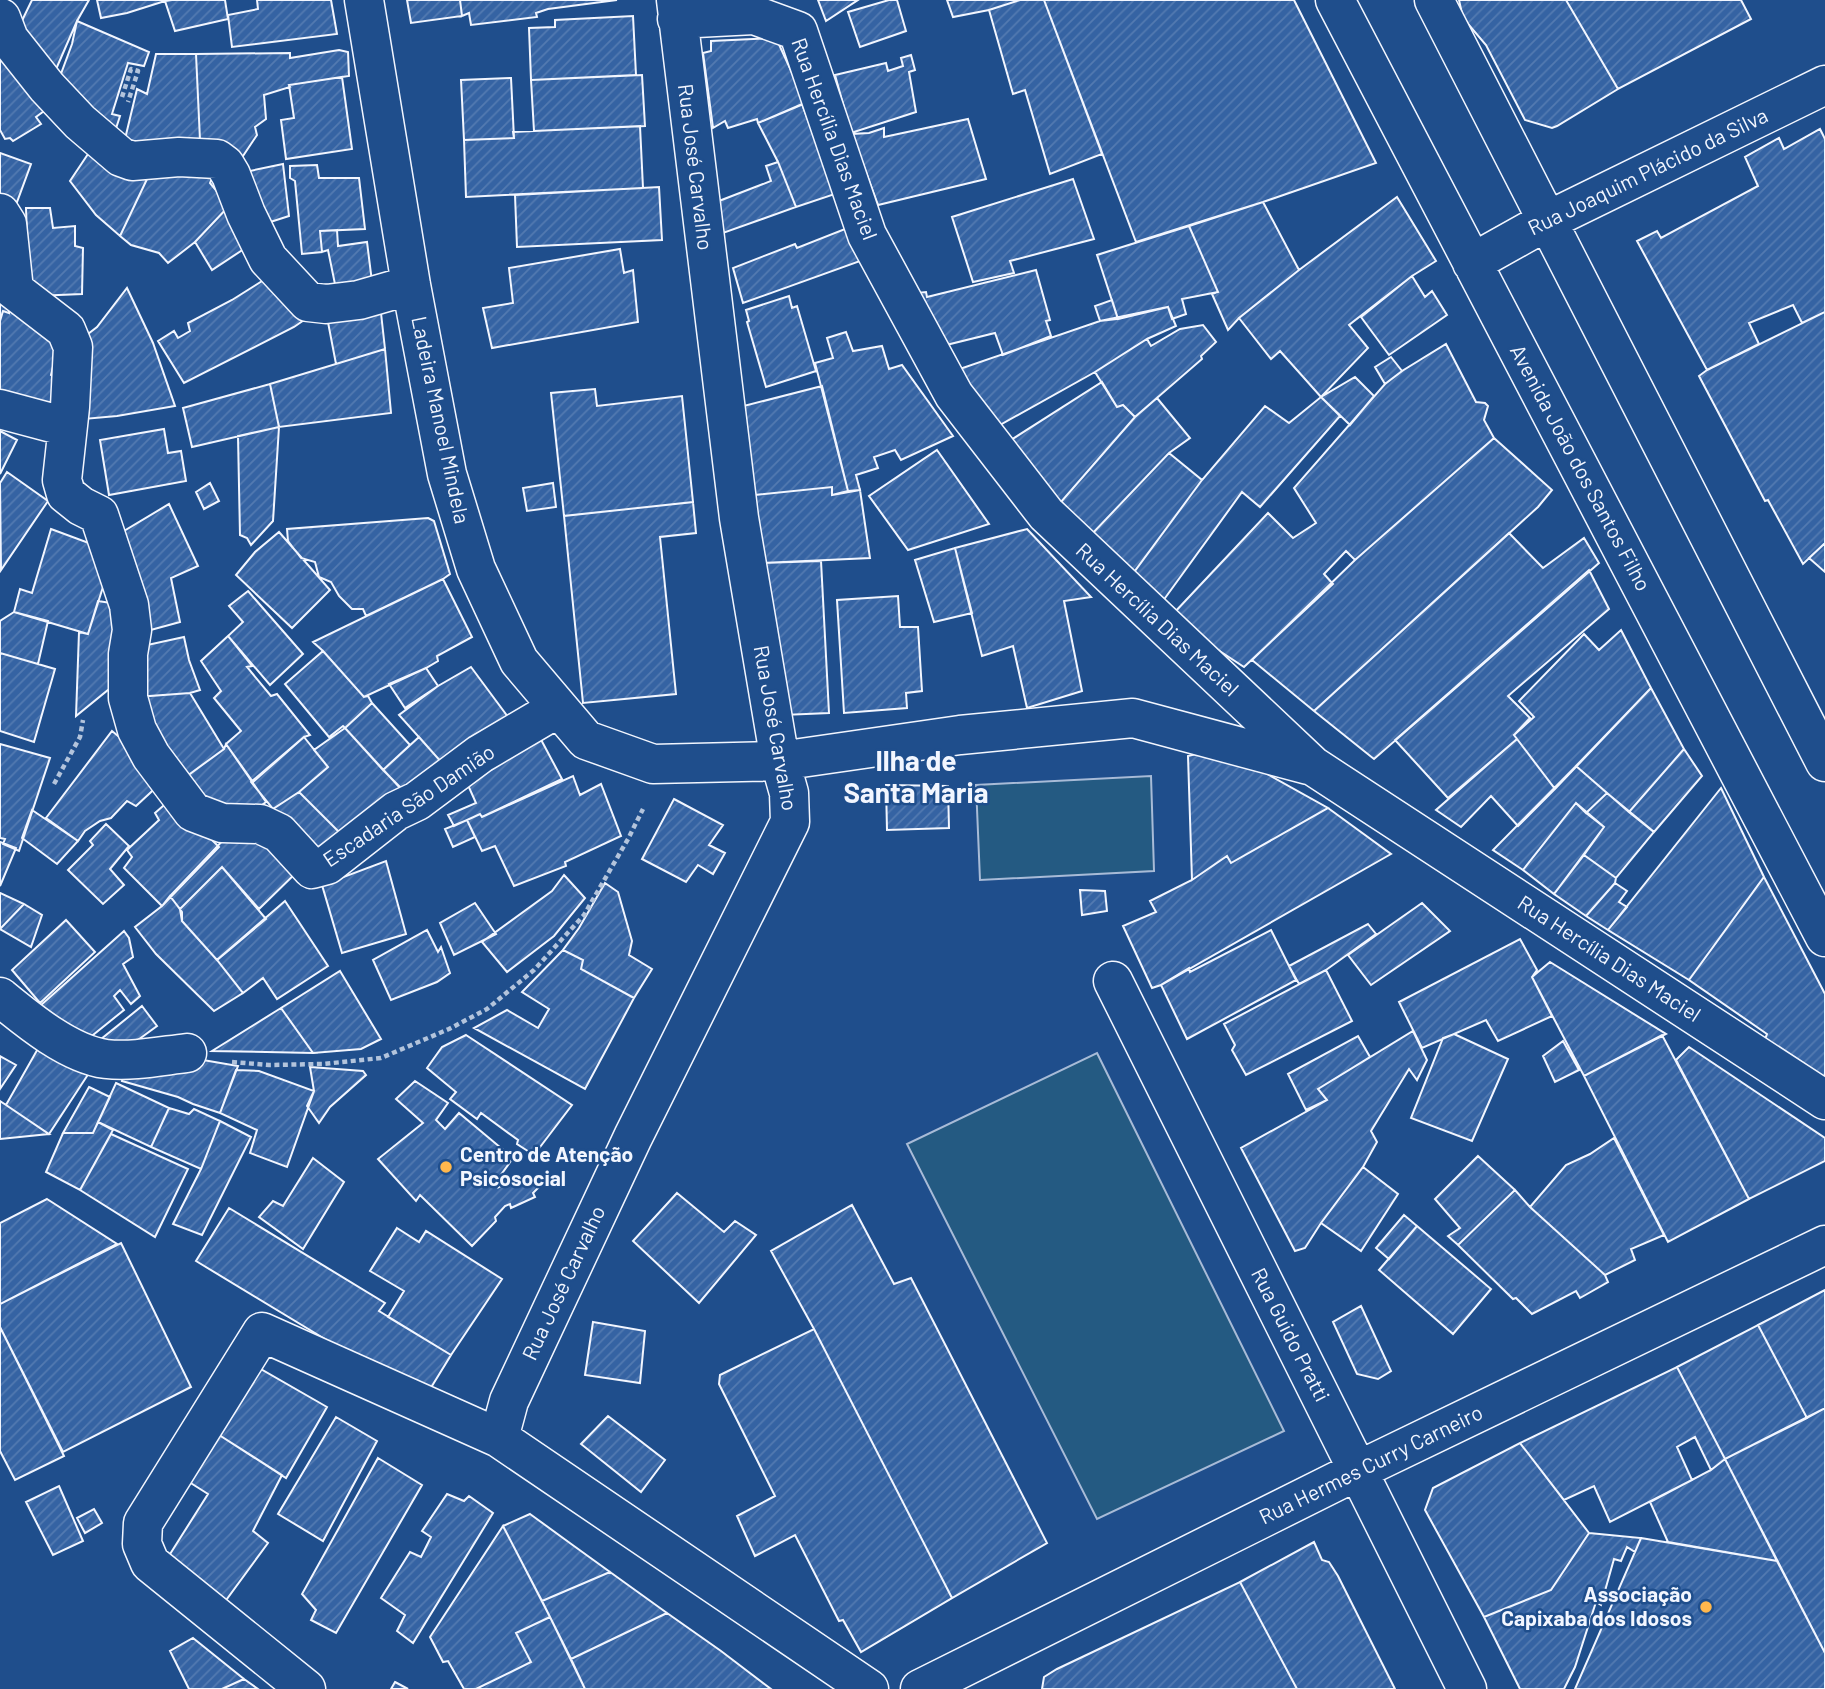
<svg xmlns="http://www.w3.org/2000/svg" width="1825" height="1689" viewBox="0 0 1825 1689" font-family="Barlow,sans-serif">
<defs>
<pattern id="building-hatch" width="6" height="6" patternUnits="userSpaceOnUse" patternTransform="scale(1.75)"><rect width="6" height="6" fill="#3563a3"/><path d="M-1 1l2-2M0 6l6-6M5 7l2-2" fill="none" stroke="#537ab1"/></pattern>
</defs>
<rect width="100%" height="100%" fill="#1f4e8c"/>
<!-- grass -->
<path fill="#245a82" stroke="#a8bbd7" stroke-width="2" d="M1151,776L1154,871L980,880L976,785Z
M1097,1053L1284,1431L1097,1519L907,1144Z"/>
<!-- building -->
<path fill="url(#building-hatch)" stroke="#f2f6ff" stroke-width="2" d="M32,0H89L77,21L50,83L14,37Z
M97,0H165V1L127,13L101,18Z
M172,0H225L228,19L175,31L165,1Z
M257,0H331L337,34L232,47L228,15L258,9Z
M407,0H460L462,16L411,23Z
M460,0H617L548,9L536,13L537,17L471,25L469,13L462,16Z
M818,0H858L826,21Z
M889,0H897L906,31L860,47L848,12Z
M947,0H1020L989,10L953,17Z
M1020,0H1044L1102,154L1050,174L1025,90L1013,94L989,10Z
M1044,0H1294L1376,163L1263,202L1136,242Z
M1459,0H1566L1618,89L1557,126L1552,128L1525,120L1486,45L1463,18Z
M1566,0H1741L1751,19L1618,89Z
M633,16L636,75L531,80L529,28L555,27V20Z
M77,21L149,52L144,66L128,63L112,114L120,116L111,144L55,90L72,44Z
M776,38L806,103L758,123L757,119L728,128L725,121L713,128L703,53L711,51V41Z
M339,50L348,52L349,76L289,85L290,87L264,95L266,119L255,127L257,135L243,156L233,155L200,140L196,54L290,53V58Z
M156,54H196L200,140L135,144L125,139L137,89L147,94Z
M0,55L55,103L36,117L41,124L13,141L10,138L5,139L0,130Z
M911,55L915,70L909,72L916,112L851,133L835,75L886,63L888,71L903,66L901,58Z
M642,75L645,126L534,131L531,80Z
M342,77L352,149L286,159L281,120L294,118L289,85Z
M511,78L514,138L464,140L461,80Z
M802,104L835,194L796,207L778,162L758,123Z
M968,119L986,179L878,205L852,134L869,133L884,128V137Z
M640,126L643,188L466,197L464,140L514,138L513,132Z
M1820,129L1825,139V312L1802,323L1793,305L1749,323L1759,344L1707,370L1637,241L1657,231L1661,238L1758,186L1745,157L1779,138L1784,149Z
M94,145L148,177L120,236L96,215L70,181Z
M0,153L31,164L17,202L0,198Z
M778,162L796,207L723,233L719,201L771,181L766,166Z
M218,163L210,183L229,206L195,242L168,263L159,253L131,245L120,236L148,177Z
M283,164L289,216L258,226L240,173Z
M317,165L319,178H359L365,229L320,231L322,252L302,254L295,181L290,178V166Z
M1073,179L1094,239L1010,261L1014,273L973,282L952,217Z
M659,187L662,240L517,247L515,195Z
M1397,197L1436,261L1412,276L1349,325L1368,348L1321,397L1280,351L1271,359L1239,318L1299,270Z
M1263,202L1299,270L1239,318L1228,330L1212,294L1218,292L1189,226Z
M229,206L250,245L212,270L195,242Z
M26,208H50L53,228L75,226V246L83,248L82,294L35,296L29,294Z
M1189,226L1218,292L1182,299L1186,314L1172,319L1168,307L1118,319L1097,255Z
M850,227L863,260L743,303L733,268L795,244L797,248Z
M337,230L338,246L367,242L373,290L336,289L328,250L322,252L320,231Z
M620,249L624,273L633,270L638,322L492,348L483,308L513,303L509,268Z
M1036,270L1050,320L1046,321L1051,336L1003,355L995,333L938,347L906,294L926,292L927,297Z
M270,276L304,320L294,327L184,383L158,341L174,331L178,338L190,331L188,323L232,300Z
M1412,276L1425,297L1432,291L1447,315L1389,355L1361,317Z
M127,288L153,343L175,406L117,416L84,419L88,334L97,327Z
M789,296L792,308L797,306L816,371L766,387L747,322L749,321L746,310Z
M1112,300L1118,319L1100,321L1095,306Z
M0,302L9,304V313L3,311L0,321Z
M9,304L62,330L51,375L60,380L52,403L0,399V321L3,311L9,313Z
M380,304L385,349L336,364L327,317Z
M1168,307L1176,326L1147,339L1095,372L991,430L948,373L1100,321Z
M1825,312V543L1803,564L1768,500L1765,501L1699,376L1707,370Z
M1203,325L1216,342L1201,356L1202,359L1135,417L1123,405L1117,407L1095,372L1147,339L1151,346L1180,329Z
M846,332L853,351L882,346L889,369L902,365L953,436L901,460L895,450L874,457L878,468L856,475L860,490L848,491L815,363L833,358L827,338Z
M1446,344L1476,402L1485,403L1488,406L1484,420L1494,438L1355,560L1346,551L1324,574L1333,584L1244,667L1209,644L1173,614L1268,513L1293,538L1316,523L1294,488L1385,384L1402,371Z
M385,349L391,413L279,427L270,384Z
M1391,357L1402,371L1385,384L1375,367Z
M1355,377L1374,396L1350,425L1321,397Z
M1102,382L1117,407L1123,405L1135,417L1054,510L1000,447Z
M270,384L279,427L192,447L183,408Z
M822,386L848,491L832,495V487L755,495L736,408Z
M595,389L597,406L682,396L693,502L564,516L551,393Z
M1321,397L1340,416L1260,507L1242,492L1160,605L1126,583L1202,480L1265,406L1289,423Z
M1157,398L1190,438L1169,453L1091,535L1054,510L1135,417Z
M279,427L273,521L251,545L247,538L240,535L238,436Z
M164,429L168,453L181,451L186,481L109,495L100,440Z
M0,431L17,440L0,474Z
M1494,438L1552,490L1538,507L1314,711L1252,660L1355,560Z
M937,450L989,524L908,550L869,496Z
M1169,453L1202,480L1126,583L1091,535Z
M7,472L48,501L1,570L0,483Z
M210,483L219,501L204,509L196,492Z
M553,483L556,507L527,511L523,488Z
M832,487V495L860,490L870,558L762,563L755,495Z
M693,502L696,533L660,537L676,694L583,703L564,516Z
M169,504L198,566L171,578L180,622L147,631L124,531Z
M428,518L434,521L450,574L443,579L366,616L363,609H352L339,596L331,582L319,577L315,562L301,558L288,541L287,529Z
M51,529L105,549L110,565L88,634L14,612L20,589L32,593Z
M1027,529L1091,597L1064,601L1082,691L1027,708L1013,646L982,656L955,548Z
M279,532L330,590L292,628L236,575L255,552Z
M1509,533L1543,568L1584,538L1599,563L1374,759L1314,711Z
M1825,543V572L1809,558Z
M955,548L972,613L934,622L915,560Z
M821,561L829,713L783,715L762,563Z
M1589,570L1609,609L1508,696L1530,718L1514,735L1517,739L1448,798L1395,740Z
M443,579L472,637L437,656L438,661L426,668L364,697L323,651L313,642Z
M248,591L303,654L270,685L228,636L243,622L229,606Z
M898,596L900,627H918L922,691L906,693L907,708L844,713L837,600Z
M98,601L124,605L123,685L108,690L76,716L79,632L88,634Z
M14,612L48,621L38,664L0,653V621Z
M1621,630L1651,688L1555,789L1514,735L1534,717L1519,701L1584,634L1599,650Z
M228,636L252,666L247,667L271,696L277,694L310,735L304,737L253,782L226,744L241,731L214,698L221,691L201,661Z
M184,637L189,660L200,690L190,693L137,697L138,647Z
M323,651L364,697L368,696L372,703L345,728L343,726L329,737L285,684Z
M0,653L55,669L34,742L0,731Z
M471,667L511,721L443,764L399,715L438,686Z
M426,668L438,686L405,708L389,684Z
M1651,688L1684,749L1629,812L1576,766Z
M190,693L224,749L183,779L137,697Z
M372,703L410,745L383,770L345,728Z
M345,728L401,789L344,837L299,792L328,767L314,750Z
M112,731L152,764L163,781L136,806L127,801L111,818L100,821L85,831L78,841L46,818Z
M538,734L562,779L482,817L480,814L454,826L448,815L476,803L463,774Z
M304,737L328,767L299,792L273,809L251,782Z
M419,737L443,764L413,800L383,770Z
M1517,739L1555,789L1518,826L1491,796L1461,827L1436,810Z
M0,744L50,758L19,851L3,844L5,839L0,838Z
M226,744L266,802L255,810L203,814L183,779L224,749Z
M1684,749L1702,776L1654,832L1629,812Z
M1196,754L1251,765L1328,808L1231,863L1227,856L1192,880L1188,756Z
M1576,766L1607,793L1586,813L1576,803L1523,870L1493,850Z
M573,776L580,795L601,784L621,836L565,862L566,866L514,886L495,846L482,851L467,820L480,814L482,817Z
M886,785L948,786L949,828L887,830Z
M1721,788L1764,877L1689,980L1608,930Z
M299,792L344,837L317,861L273,809Z
M1607,793L1654,832L1616,878L1584,855L1604,827L1586,813Z
M171,799L219,847L162,906L124,868L132,857L127,850L159,820L155,813Z
M674,799L723,825L709,845L725,853L713,874L698,865L686,882L642,859Z
M1576,803L1604,827L1554,894L1523,870Z
M1328,808L1391,854L1161,985L1152,988L1123,926L1156,912L1150,901L1192,880L1227,856L1231,863Z
M32,810L78,841L57,864L22,838Z
M467,820L475,837L453,847L445,829Z
M106,824L129,846L110,869L124,885L103,904L68,870L93,845L90,841Z
M228,835L281,844L304,865L259,909L222,867L180,909L170,896Z
M0,842L16,848L0,886Z
M1584,855L1616,878L1615,883L1586,916L1554,894Z
M386,861L406,934L342,953L322,885Z
M222,867L266,919L217,960L182,921L180,909Z
M564,875L585,898L554,936L507,972L482,942L552,891Z
M1764,877L1825,994V1083L1765,1039L1767,1034L1689,980Z
M605,883L618,892L632,941L629,955L652,969L634,998L581,969L583,960L563,950L579,928Z
M1615,883L1627,891L1619,902L1627,907L1608,930L1586,916Z
M1080,890L1105,891L1107,911L1082,915Z
M0,893L24,904L0,929Z
M170,896L182,912V921L217,960L243,993L214,1011L156,954L135,927L162,906Z
M285,901L328,966L277,999L263,978L243,993L217,960Z
M475,903L496,934L454,955L440,923Z
M1422,903L1450,931L1371,985L1348,955Z
M24,904L42,915L31,947L0,929Z
M66,920L95,952L40,1003L12,970Z
M1368,924L1376,934L1326,970L1299,984L1289,966Z
M427,930L438,952L441,947L450,973L437,982L391,1000L373,960Z
M1271,930L1296,980L1187,1039L1161,985L1189,968L1190,972Z
M124,931L129,938L133,957L123,964L140,996L131,1004L120,990L114,996L124,1010L83,1043L31,1014Z
M1520,939L1537,970L1532,977L1552,1016L1498,1041L1486,1020L1422,1048L1399,1002Z
M563,950L583,960L581,969L634,998L585,1089L474,1028L507,1010L538,1028L549,1009L522,992Z
M1550,962L1666,1034L1584,1076L1532,977Z
M1326,970L1352,1021L1246,1075L1232,1050L1235,1045L1224,1024Z
M340,971L381,1039L361,1049L313,1053L281,1008Z
M142,1006L157,1026L120,1053L90,1048Z
M281,1008L313,1053L212,1051Z
M1413,1031L1427,1060L1417,1080L1409,1069L1371,1131L1377,1142L1363,1167L1321,1223L1305,1248L1295,1251L1241,1148L1327,1100L1318,1089Z
M1454,1034L1508,1059L1472,1141L1411,1118L1443,1038Z
M466,1035L572,1105L534,1155L517,1144L518,1140L481,1113L477,1119L450,1099L456,1092L427,1068L442,1047Z
M1662,1035L1749,1199L1668,1242L1584,1076Z
M1358,1036L1370,1057L1318,1089L1327,1100L1306,1110L1288,1074Z
M1563,1041L1579,1070L1555,1082L1543,1056Z
M40,1045L91,1070L49,1134L6,1105Z
M1689,1047L1825,1138V1161L1749,1199L1676,1060Z
M0,1056L16,1065L0,1089Z
M203,1060L238,1066L220,1113L193,1104L178,1097L122,1081L127,1063Z
M310,1067L363,1071L366,1075L330,1107L319,1123L307,1106L314,1091Z
M236,1070L259,1071L314,1091L287,1167L250,1153L257,1130L220,1113Z
M415,1081L448,1103L436,1120L445,1129L459,1113L513,1158L498,1179L501,1182L499,1187L524,1175L527,1178L535,1176L539,1187L533,1193L535,1197L511,1208L510,1204L505,1206L495,1217L496,1221L472,1246L420,1195L416,1201L378,1159L423,1123L396,1099Z
M116,1083L169,1108L151,1147L98,1122Z
M89,1087L110,1097L93,1133H63Z
M0,1101L6,1105L49,1134L0,1139Z
M169,1108L189,1114L194,1109L220,1121L201,1169L151,1147Z
M220,1121L251,1137L202,1235L173,1224L201,1169Z
M98,1122L113,1130L80,1190L46,1172L63,1133H93Z
M111,1134L188,1169L155,1237L80,1190Z
M1614,1138L1664,1235L1631,1249L1635,1260L1605,1275L1530,1207L1566,1165L1590,1154Z
M1478,1156L1515,1190L1458,1245L1448,1236L1460,1228L1435,1199Z
M313,1158L344,1182L303,1249L259,1217L273,1201L283,1206Z
M1363,1167L1398,1194L1361,1251L1321,1223Z
M1515,1190L1530,1207L1605,1275L1608,1282L1580,1298L1576,1291L1532,1314L1516,1298L1513,1299L1458,1245Z
M677,1193L724,1232L735,1221L756,1235L699,1303L633,1241Z
M47,1199L117,1244L0,1304V1223Z
M852,1205L894,1284L911,1278L1047,1543L952,1598L814,1329L771,1251Z
M229,1208L385,1303L379,1311L451,1355L424,1399L196,1261Z
M1404,1215L1417,1226L1389,1259L1376,1248Z
M1417,1226L1491,1289L1453,1334L1379,1270Z
M397,1228L419,1242L426,1231L502,1279L451,1355L388,1317L404,1291L370,1271Z
M121,1243L191,1387L63,1452L0,1327V1304Z
M1825,1290V1408L1807,1418L1758,1325Z
M1361,1306L1391,1371L1378,1379L1357,1374L1333,1322Z
M593,1322L645,1331L640,1383L585,1375Z
M1758,1325L1807,1418L1725,1459L1677,1367Z
M0,1327L64,1456L15,1480L0,1451Z
M814,1329L952,1598L861,1652L843,1620L839,1621L795,1535L755,1556L737,1516L775,1496L719,1384L720,1375Z
M252,1364L327,1407L286,1478L216,1433Z
M1677,1367L1725,1459L1711,1470L1695,1437L1677,1447L1692,1480L1610,1522L1594,1486L1564,1500L1520,1443Z
M1825,1408V1653L1725,1459Z
M608,1416L665,1460L641,1492L581,1444Z
M336,1417L377,1441L323,1541L278,1514Z
M216,1433L282,1475L253,1531L268,1543L221,1607L165,1562L208,1494L186,1480Z
M1520,1443L1589,1533L1551,1590L1484,1617L1425,1510L1433,1488Z
M378,1458L422,1485L336,1633L311,1620L316,1610L302,1594Z
M1725,1459L1777,1561L1668,1542L1650,1502L1711,1470Z
M59,1486L83,1541L53,1555L26,1502Z
M447,1494L464,1501L469,1496L493,1513L413,1643L397,1631L405,1615L381,1598L410,1552L421,1557L431,1537L422,1531Z
M94,1509L102,1523L85,1533L77,1518Z
M530,1514L574,1546L610,1572L542,1601L503,1526Z
M503,1526L550,1617L516,1633L531,1662L476,1689H464L448,1661L443,1662L430,1637Z
M1589,1533L1641,1538L1635,1552L1627,1547L1621,1561L1614,1559L1601,1605L1596,1602L1575,1667L1564,1689H1520L1484,1617L1551,1590Z
M1641,1538L1777,1561L1825,1653V1689H1575Z
M1314,1542L1322,1560L1329,1562L1338,1576L1395,1689H1297L1240,1582Z
M610,1572L667,1613L571,1659L542,1601Z
M1240,1582L1297,1689H1042L1044,1677L1057,1669Z
M667,1613L721,1651L771,1689H585L571,1659Z
M550,1617L585,1689H476L531,1662L516,1633Z
M193,1638L244,1679L222,1689H189L170,1651Z
M244,1679L258,1689H222Z
M395,1682L408,1689H391Z"/>
<g fill="none" stroke-linecap="round" stroke-linejoin="round">
<!-- minor casing -->
<g stroke="#f2f6ff" stroke-width="41">
<path id="minor" d="M364,0L411,285L447,474L476,569L519,661L586,740L653,764L780,761L960,735L1133,718L1308,765
M1335,0L1825,937
M1434,0L1825,762
M1,18L9,39L47,87L80,122L121,157L132,161L179,157L217,159L225,165L231,175L246,214L268,259L308,302L326,304L359,300L411,285
M677,19L754,15L798,31L867,235L954,395L1046,514L1313,766L1825,1100
M0,213L7,224L14,290L66,330L73,347L70,407L62,480L66,494L81,506L99,515L129,605L132,630L128,654V698L137,730L151,756L193,812L222,823L260,824L279,833L312,869L327,865L396,811L417,801L480,754L558,708
M1472,263L1547,221L1825,85
M0,409L67,427
M1113,981L1467,1689
M0,997C28,1020 69,1054 106,1059C132,1062 161,1056 187,1053
M499,1438L509,1401L633,1137L790,822L789,793L780,761L739,518L676,0
M306,1689L150,1563L142,1544L143,1523L262,1332L499,1438L869,1689
M920,1689L1357,1471L1825,1245"/>
</g>
<!-- path -->
<path stroke="#b3c4dc" stroke-width="4.5" stroke-dasharray="5 3.5" stroke-linecap="butt" d="M122,97L131,69L138,71L128,102
M54,784L80,737L83,720
M232,1062L269,1065L323,1064L381,1058L449,1029L487,1009L534,970L584,915L628,839L643,809"/>
<!-- minor -->
<use href="#minor" stroke="#1f4e8c" stroke-width="38"/>
</g>
<!-- markers -->
<g fill="#ffb74d" stroke="#1f4e8c" stroke-width="2.5">
<circle cx="446" cy="1167" r="7"/>
<circle cx="1706" cy="1607" r="7"/>
</g>
<g text-anchor="middle" stroke-width="5" stroke-linejoin="round" paint-order="stroke">
<!-- street labels -->
<g font-size="21" fill="#f2f6ff" stroke="#1f4e8c">
<text transform="translate(834 139) rotate(70)" y="7">Rua Hercília Dias Maciel</text>
<text transform="translate(695 167) rotate(83)" y="7">Rua José Carvalho</text>
<text transform="translate(1648 172) rotate(-26)" y="7">Rua Joaquim Plácido da Silva</text>
<text transform="translate(440 420) rotate(78)" y="7">Ladeira Manoel Mindela</text>
<text transform="translate(1580 468) rotate(62)" y="7">Avenida João dos Santos Filho</text>
<text transform="translate(1157 620) rotate(43)" y="7">Rua Hercília Dias Maciel</text>
<text transform="translate(775 728) rotate(80)" y="7">Rua José Carvalho</text>
<text transform="translate(409 806) rotate(-34)" y="7">Escadaria São Damião</text>
<text transform="translate(1609 959) rotate(33)" y="7">Rua Hercília Dias Maciel</text>
<text transform="translate(564 1283) rotate(-65)" y="7">Rua José Carvalho</text>
<text transform="translate(1290 1335) rotate(63)" y="7">Rua Guido Pratti</text>
<text transform="translate(1371 1465) rotate(-26)" y="7">Rua Hermes Curry Carneiro</text>
</g>
<!-- poi labels -->
<g font-size="21" font-weight="bold" fill="#f2f6ff" stroke="#1f4e8c" text-anchor="start">
<text x="460" y="1162">Centro de Atenção<tspan x="460" dy="24">Psicosocial</tspan></text>
<text x="1692" y="1602" text-anchor="end">Associação<tspan x="1692" dy="24">Capixaba dos Idosos</tspan></text>
</g>
<!-- district labels -->
<g font-size="28" font-weight="bold" fill="#f2f6ff" stroke="#1f4e8c">
<text x="916" y="771">Ilha de<tspan x="916" dy="32">Santa Maria</tspan></text>
</g>
</g>
</svg>
